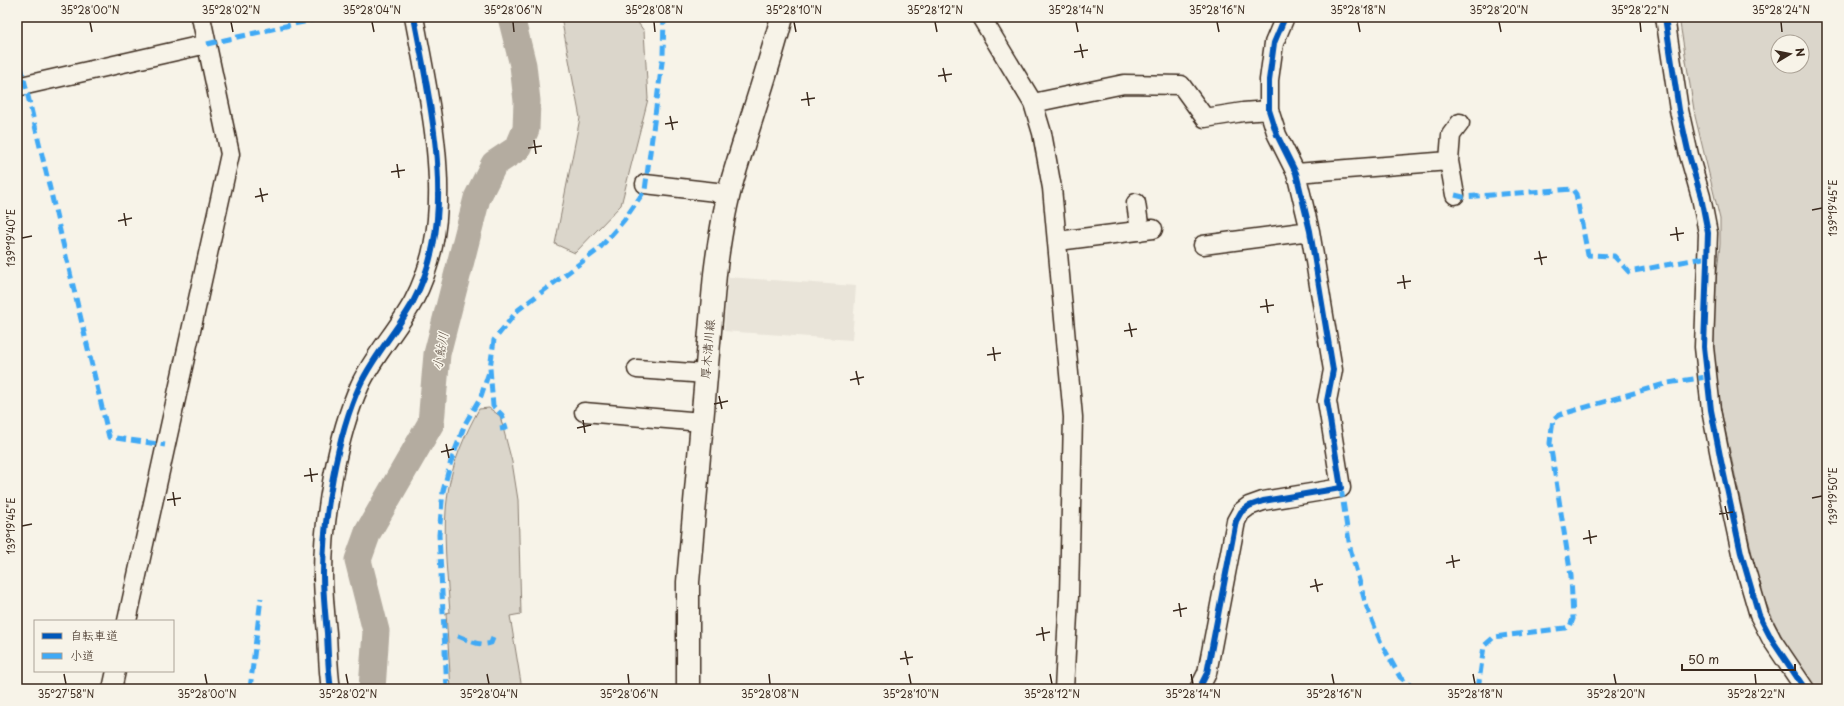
<svg xmlns="http://www.w3.org/2000/svg" width="1844" height="706" viewBox="0 0 1844 706" font-family="'Playpen Sans','Klee One',sans-serif">
<rect width="100%" height="100%" fill="#f7f3e8"/>
<filter id="ink" filterUnits="userSpaceOnUse"><feTurbulence type="fractalNoise" baseFrequency=".025" numOctaves="2"/><feDisplacementMap in="SourceGraphic" scale="8" xChannelSelector="R" yChannelSelector="G"/><feConvolveMatrix kernelMatrix="1 2 1 2 8 2 1 2 1" color-interpolation-filters="sRGB"/></filter>
<g filter="url(#ink)">
<!-- built -->
<path fill="#e9e4d9" d="M728,277L856,286L852,340L724,331Z"/>
<!-- green -->
<path fill="#dbd6cb" stroke="#8b8074" fill-rule="evenodd" d="M561,17H634L644,31L648,99L621,205L575,253L555,244L580,118Z
M1679,17H1827V689H1816C1790,654 1772,623 1758,582L1718,396L1714,359L1713,309L1720,244V219L1695,116ZM1778,42H1802V66H1778Z
M489,408L500,416L512,462L518,500L521,614L510,616L522,689H451L446,613L450,612C447,572 442,532 448,492C452,464 465,434 479,409Z"/>
<g fill="none" stroke-linecap="round" stroke-linejoin="round">
<!-- river -->
<path stroke="#b4aca0" stroke-width="27" d="M372,689L376,631L358,560L368,532L431,423L437,354L477,198L494,164L518,148L526,129L527,101L523,65L511,17"/>
<!-- minor casing -->
<g stroke="#3b2a1e" stroke-width="21">
<path id="minor" d="M981,17L1033,103L1042,133L1052,188L1073,417L1069,596L1064,689
M1665,17L1679,110L1689,155L1701,197L1708,233L1704,347L1711,410L1721,461L1741,553L1759,615L1772,640L1805,689
M17,87L207,44
M1033,103L1124,84L1181,85L1205,118L1243,112L1269,110
M1296,173L1449,161
M645,184L716,192L728,201
M1455,195L1449,161L1451,135L1460,123
M1136,203L1140,231
M1058,241L1153,229
M1203,245L1310,231
M637,369L706,374
M584,412L702,422
M127,621L230,154L201,17
M112,689L116,671
M331,689C328,671 328,652 327,633C325,613 323,593 323,574C323,518 337,435 360,385C374,355 397,331 413,302C422,285 429,266 433,246C448,177 427,86 414,17
M1199,689L1207,673L1236,521L1241,512L1249,506L1263,501L1341,488L1327,401L1333,370L1310,231L1296,173L1277,135L1269,110V80L1274,43L1285,17"/>
</g>
<!-- major casing -->
<g stroke="#3b2a1e" stroke-width="25">
<path id="major" d="M688,689V582L715,274C719,242 724,209 733,178C749,124 768,71 782,17"/>
</g>
<!-- minor -->
<use href="#minor" stroke="#f7f3e8" stroke-width="18"/>
<!-- major -->
<use href="#major" stroke="#f7f3e8" stroke-width="22"/>
<!-- quiet -->
<path stroke="#3fa9f5" stroke-width="5" stroke-dasharray="10 5" stroke-linecap="butt" d="M207,44L325,17
M17,50L109,437L165,445
M1455,195L1463,197L1572,189L1576,194L1588,255L1614,256L1629,272L1708,257
M500,429L506,428L502,415L493,406L490,368L494,340L518,310L599,249L624,220L645,190L663,55L664,17
M1341,488L1350,548L1366,605L1381,643L1400,677L1415,689
M458,636C469,640 479,647 491,643L493,638
M250,689L261,598
M447,689L439,535L443,491L451,461L465,424L481,396L489,372
M1478,689L1484,646L1494,637L1565,628L1570,626L1573,619L1571,576L1550,443L1553,419L1559,415L1668,383L1706,377"/>
<!-- cycleway casing -->
<g stroke="#f7f3e8" stroke-width="8">
<path id="cycleway" d="M1665,17L1679,110L1689,155L1701,197L1708,233L1704,347L1711,410L1721,461L1741,553L1759,615L1772,640L1805,689
M331,689C328,671 328,652 327,633C325,613 323,593 323,574C323,518 337,435 360,385C374,355 397,331 413,302C422,285 429,266 433,246C448,177 427,86 414,17
M1199,689L1207,673L1236,521L1241,512L1249,506L1263,501L1341,488L1327,401L1333,370L1310,231L1296,173L1277,135L1269,110V80L1274,43L1285,17"/>
</g>
<!-- cycleway -->
<use href="#cycleway" stroke="#0057b8" stroke-width="6"/>
</g>
</g>
<!-- ticks -->
<path fill="none" stroke="#3b2a1e" stroke-width="1.5" d="M90,22L92,32M231,22L233,32M372,22L374,32M513,22L514,32M654,22L655,32M794,22L796,32M935,22L937,32M1076,22L1078,32M1217,22L1219,32M1358,22L1360,32M1499,22L1501,32M1640,22L1641,32M1781,22L1782,32M1080,44L1083,58M1074,52L1088,50M943,68L946,82M938,76L952,74M807,92L809,106M801,100L815,98M670,116L673,130M665,124L678,122M534,140L536,154M528,148L542,146M397,164L399,178M391,172L405,170M260,188L263,202M255,197L268,194M1812,210L1822,208M124,213L126,226M118,221L132,218M1676,227L1678,241M1670,235L1684,233M22,238L32,236M1539,251L1542,265M1534,259L1547,257M1403,275L1405,289M1397,283L1411,281M1266,299L1268,313M1260,307L1274,305M1129,323L1132,337M1124,331L1137,329M993,347L995,361M987,355L1001,353M856,371L859,385M850,380L864,377M719,396L722,409M714,404L728,401M583,420L585,433M577,428L591,425M446,444L449,458M441,452L454,449M310,468L312,482M304,476L318,474M173,492L175,506M1812,498L1822,496M167,500L181,498M1725,506L1728,520M1719,514L1733,512M22,526L32,524M1589,530L1591,544M1583,539L1597,536M1452,555L1454,568M1446,563L1460,560M1315,579L1318,592M1310,587L1323,584M1179,603L1181,617M1173,611L1187,608M1042,627L1044,641M1036,635L1050,632M905,651L908,665M900,659L913,657M64,674L66,684M205,674L207,684M346,674L348,684M487,674L489,684M628,674L629,684M769,674L770,684M909,674L911,684M1050,674L1052,684M1191,674L1193,684M1332,674L1334,684M1473,674L1475,684M1614,674L1616,684M1755,674L1756,684"/>
<g text-anchor="middle" stroke-width="3" stroke-linejoin="round" paint-order="stroke">
<!-- street labels -->
<g font-size="12" fill="#3b2a1e" stroke="#f7f3e8">
<text transform="translate(708 349) rotate(-85)" y="4">厚木清川線</text>
</g>
<!-- water labels -->
<g font-size="13" font-style="italic" fill="#5f5145" stroke="#f7f3e8">
<text transform="translate(440 351) rotate(-80)" y="5">小鮎川</text>
</g>
</g>
<!-- margin -->
<rect width="1844" height="706" fill="none" stroke="#f7f3e8" stroke-width="44"/>
<!-- legend -->
<rect x="34" y="620" width="140" height="52" fill="#f7f3e8" stroke="#aca397"/>
<rect x="42" y="633" width="20" height="6" fill="#0057b8" stroke="#aca397"/>
<text x="70" y="640" font-size="12" fill="#3b2a1e">自転車道</text>
<rect x="42" y="653" width="20" height="6" fill="#3fa9f5" stroke="#aca397"/>
<text x="70" y="660" font-size="12" fill="#3b2a1e">小道</text>
<!-- north arrow -->
<g transform="translate(1790 54) rotate(80)"><circle r="19" fill="#f7f3e8" stroke="#aca397"/>
<path d="M0-3L7 15L0 10L-7 15Z" fill="#3b2a1e"/>
<text y="-6" font-size="11" font-weight="bold" text-anchor="middle" fill="#3b2a1e">N</text>
</g>
<!-- scale -->
<path d="M1682 664v6h113v-6" fill="none" stroke="#3b2a1e" stroke-width="2"/>
<text x="1688" y="664" font-size="12" fill="#3b2a1e" stroke="#f7f3e8" stroke-width="3" paint-order="stroke">50 m</text>
<rect x="22" y="22" width="1800" height="662" fill="none" stroke="#3b2a1e" stroke-width="1.5"/>
<g font-size="10" text-anchor="middle" fill="#3b2a1e">
<text x="90" y="14">35°28'00"N</text>
<text x="231" y="14">35°28'02"N</text>
<text x="372" y="14">35°28'04"N</text>
<text x="513" y="14">35°28'06"N</text>
<text x="654" y="14">35°28'08"N</text>
<text x="794" y="14">35°28'10"N</text>
<text x="935" y="14">35°28'12"N</text>
<text x="1076" y="14">35°28'14"N</text>
<text x="1217" y="14">35°28'16"N</text>
<text x="1358" y="14">35°28'18"N</text>
<text x="1499" y="14">35°28'20"N</text>
<text x="1640" y="14">35°28'22"N</text>
<text x="1781" y="14">35°28'24"N</text>
<text transform="translate(1833 208) rotate(-90)" y="4">139°19'45"E</text>
<text transform="translate(11 238) rotate(-90)" y="4">139°19'40"E</text>
<text transform="translate(1833 496) rotate(-90)" y="4">139°19'50"E</text>
<text transform="translate(11 526) rotate(-90)" y="4">139°19'45"E</text>
<text x="66" y="698">35°27'58"N</text>
<text x="207" y="698">35°28'00"N</text>
<text x="348" y="698">35°28'02"N</text>
<text x="489" y="698">35°28'04"N</text>
<text x="629" y="698">35°28'06"N</text>
<text x="770" y="698">35°28'08"N</text>
<text x="911" y="698">35°28'10"N</text>
<text x="1052" y="698">35°28'12"N</text>
<text x="1193" y="698">35°28'14"N</text>
<text x="1334" y="698">35°28'16"N</text>
<text x="1475" y="698">35°28'18"N</text>
<text x="1616" y="698">35°28'20"N</text>
<text x="1756" y="698">35°28'22"N</text>
</g>
</svg>
